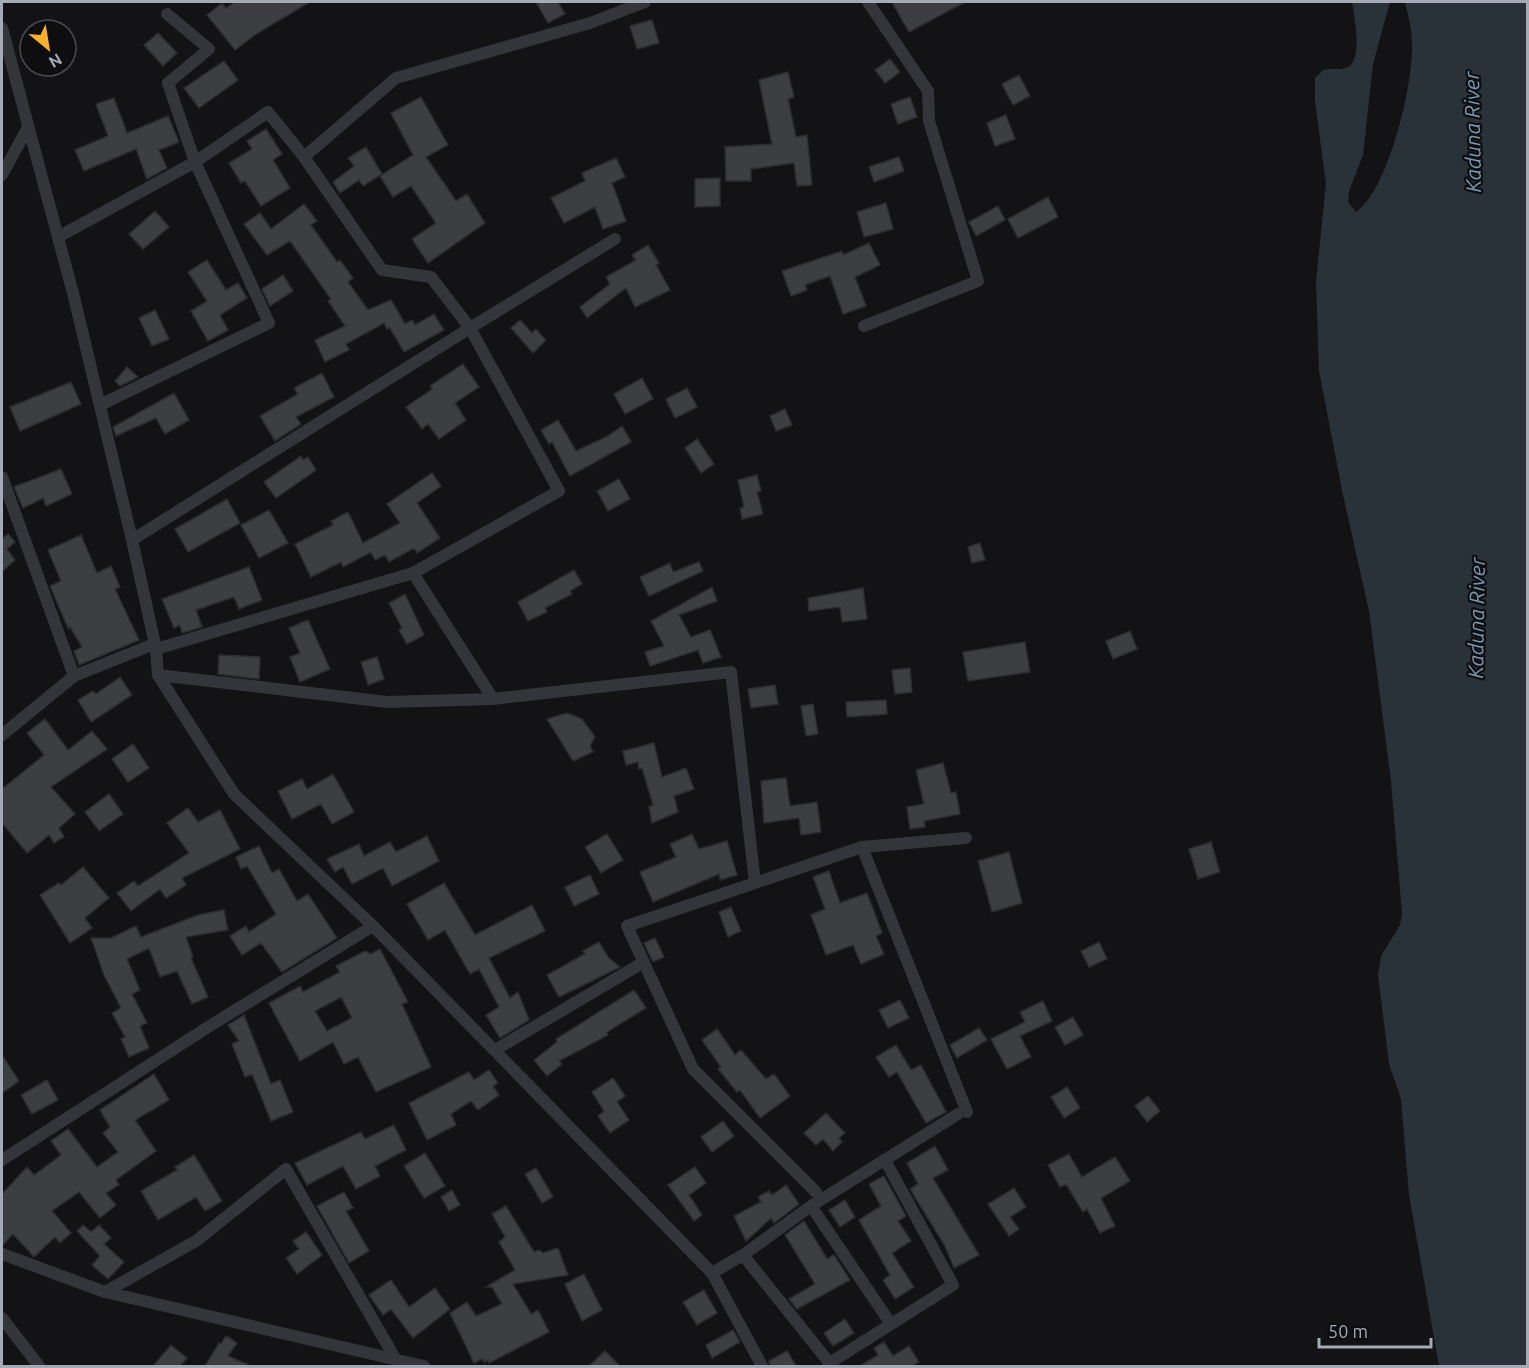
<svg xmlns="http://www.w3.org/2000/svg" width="1529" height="1368" viewBox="0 0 1529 1368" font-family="Ubuntu,sans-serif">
<rect width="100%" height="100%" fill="#131315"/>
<!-- water -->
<path fill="#293239" d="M1352,2H1390L1373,64L1363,155L1349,191L1348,202L1356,212C1389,190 1414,81 1412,43C1412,29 1408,15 1405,2H1527V1366H1439L1409,1195L1401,1099L1389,1064L1378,975L1381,956L1400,925L1402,913L1391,781L1369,611L1343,495L1319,371L1316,281L1326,184L1315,101V78L1323,70C1330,68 1339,70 1346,68C1364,63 1354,15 1352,2Z"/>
<!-- building -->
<path fill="#3d3e42" stroke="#2d2d31" stroke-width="1.5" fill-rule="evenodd" d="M235,2H310L256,34L235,50L207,15L222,3L226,8Z
M536,2H558L565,14L548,23Z
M892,2H965L909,32Z
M652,20L659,43L637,49L630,26Z
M158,33L177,53L163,66L144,45Z
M890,59L900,72L885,83L875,70Z
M224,61L238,80L199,108L184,88Z
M788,72L794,97L788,99L796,137L807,135L812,185L797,186L794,163L751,169V181H726L725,147L772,144L759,80Z
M1019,75L1030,96L1013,105L1002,84Z
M421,97L448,145L426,157L456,201L467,194L485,223L428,263L412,239L436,223L411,186L393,197L380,176L413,155L391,113Z
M910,97L917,117L898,124L891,104Z
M114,98L127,133L168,116L179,142L159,150L167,168L147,179L136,149L84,171L75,150L108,136L96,104Z
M1006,115L1015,139L995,146L987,123Z
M266,129L282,154L273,160L290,188L261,206L245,181L241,183L229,163L252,149L247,141Z
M366,147L382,174L363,186L359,180L340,193L333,182L354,166L348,158Z
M899,157L904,171L874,182L869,167Z
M616,158L625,177L612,183L626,221L603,229L595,207L564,223L551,198L585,181L582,173Z
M720,178V206L695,207V179Z
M1048,197L1058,217L1018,238L1008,219Z
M886,203L893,229L864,237L857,212Z
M304,204L317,221L311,225L337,262L340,260L353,278L348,282L368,310L391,300L405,324L412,320L415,325L434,314L444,330L404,352L390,328L387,329L384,323L346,344L349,350L325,362L315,340L345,326L328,301L331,299L290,241L267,255L244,224L260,213L271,229Z
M998,206L1005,220L976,236L969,222Z
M155,211L169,227L143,249L129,234Z
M869,243L880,265L855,277L866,306L843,314L830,276L805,285L807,290L791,296L782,271L842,251L843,255Z
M648,245L659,263L656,265L670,290L635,307L626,288L587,318L580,307L610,284L606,277L636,260L632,255Z
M207,260L226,290L238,283L247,298L220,315L228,330L208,341L191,311L207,301L188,272Z
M283,275L293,291L270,306L262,289Z
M155,310L169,339L152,346L139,318Z
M520,320L532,333L536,329L546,340L533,353L511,328Z
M463,364L479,387L455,403L466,420L439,439L428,424L422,429L406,407L432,389L430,386Z
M127,367L138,377L120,386L115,381Z
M322,373L334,397L296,417L301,424L275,441L260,416L298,394L294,388Z
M642,378L653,399L625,414L614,394Z
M71,382L81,404L20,431L10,407Z
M687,388L697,407L675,418L666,399Z
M174,393L189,420L165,434L156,418L116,436L113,427Z
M785,409L792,425L776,431L770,416Z
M558,420L576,451L608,436L622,426L631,442L570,476L552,442L549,444L541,430Z
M697,439L714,464L701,473L685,448Z
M301,456L303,460L308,457L316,470L276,498L264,482Z
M61,469L72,494L46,506L43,498L23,508L14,487Z
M432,473L441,486L417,503L440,538L417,553L414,548L389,562L385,555L375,560L371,552L343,567L341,562L311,577L295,544L333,525L331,521L348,512L363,543L400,523L387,504Z
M757,475L761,491L757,492L763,514L742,519L740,508L744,507L738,480Z
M619,479L630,499L608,511L597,491Z
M227,499L240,523L188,552L175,529Z
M269,510L288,543L259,558L241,525Z
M8,534L15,542L7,549L15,560L2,572V539Z
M81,535L97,573L111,566L120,587L115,589L139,640L79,665L74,651L82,647L70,627L68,628L50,586L61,581L48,550Z
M980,543L985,560L972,563L968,547Z
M699,562L703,571L649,596L640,577L670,563L673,572Z
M249,567L262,600L239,609L234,597L196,610L202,627L182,633L180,625L174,628L162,599Z
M574,570L582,584L570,591L572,594L545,608L547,612L528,621L518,602Z
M712,587L717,601L679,615L691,637L710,630L721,657L703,663L698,650L650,666L645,652L664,646L651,621Z
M863,588L867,619L842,622L840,607L809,611L808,598Z
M405,594L424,635L407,644L399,630L402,628L389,603Z
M308,620L330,669L300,682L290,657L300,653L289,628Z
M1130,631L1137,649L1113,659L1106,641Z
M1025,642L1030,672L968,681L963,652Z
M219,655L260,657L259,679L218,674Z
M377,657L384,679L368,685L361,662Z
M910,668L912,692L895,694L892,670Z
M120,677L132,695L91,722L78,700L93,691L96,694Z
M775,685L778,704L751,708L748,689Z
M886,700L887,714L847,717L846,702Z
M813,704L818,734L806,736L801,706Z
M567,713L582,719L595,737L590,746L593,752L573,761L547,719Z
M45,719L68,750L92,731L107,749L51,787L75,814L59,828L64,837L54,843L49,835L27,853L2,823V789L44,755L27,733Z
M654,743L662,777L686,768L694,789L674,796L678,812L652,823L649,807L653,805L642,768L639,769L638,762L626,765L623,751Z
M133,744L149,768L128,782L112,759Z
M943,763L951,793L956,792L960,814L924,821L925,827L910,829L907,807L924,804L916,770Z
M333,774L354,812L332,824L321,804L292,819L278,791L302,779L307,789Z
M786,778L790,806L817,802L821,832L801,835L799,818L764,823L761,781Z
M109,794L123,814L99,831L85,812Z
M188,808L198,822L220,810L240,849L182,878L186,885L166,898L160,889L131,911L117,893L134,881L138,886L189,853L167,823Z
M607,834L623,860L601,873L585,847Z
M692,834L699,849L727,841L737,875L720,880L719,874L653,902L640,872L676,857L670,844Z
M427,836L439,861L392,886L383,868L352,884L343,867L335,872L327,859L359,844L364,856L390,842L396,852Z
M1211,842L1220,872L1198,879L1189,849Z
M259,846L272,873L279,869L297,901L308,894L337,938L282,972L261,943L242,955L230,936L246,926L249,932L276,914L247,866L241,869L236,857Z
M1009,852L1022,903L992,912L978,861Z
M83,867L109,898L85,918L92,928L70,943L40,895L59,883L61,885Z
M829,871L840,903L867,893L882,933L876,936L884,954L861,964L853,945L826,955L811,915L825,909L813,877Z
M590,875L599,894L574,906L565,887Z
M444,883L475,935L532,905L545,931L489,958L510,998L518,992L529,1020L500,1038L486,1015L499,1007L479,969L470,974L445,930L428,940L407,904Z
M731,907L741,931L728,937L719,912Z
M224,910L228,930L186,937L193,957L191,958L208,997L192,1004L177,971L160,977L149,948L127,959L140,990L132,994L147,1023L140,1026L149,1048L129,1057L121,1039L125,1037L112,1013L121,1008L104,975L91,938H111L136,926L141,937L198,915Z
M655,938L664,957L653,962L644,943Z
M599,942L608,957L620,967L559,997L547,975L585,954L583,951Z
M1099,942L1107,959L1089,967L1081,951Z
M380,949L408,1002L402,1004L431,1067L376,1092L358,1057L344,1064L333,1042L300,1061L269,1003L300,986L303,992L340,972L336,966L365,951L371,954ZM341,997L352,1018L327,1031L315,1011Z
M634,990L646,1008L607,1032L608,1035L559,1061L562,1064L547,1076L534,1060L557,1042L556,1039Z
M900,1000L909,1018L888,1028L879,1010Z
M1043,1001L1052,1021L1020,1036L1031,1057L1007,1069L991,1039L1025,1022L1020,1012Z
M244,1015L271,1084L280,1080L293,1112L271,1121L252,1074L245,1077L232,1044L239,1041L228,1025Z
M1073,1017L1083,1035L1065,1045L1055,1027Z
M979,1028L987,1040L957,1058L950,1045Z
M717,1029L735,1055L741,1050L766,1079L774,1074L790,1096L760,1118L740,1090L737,1092L718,1069L721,1067L702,1040Z
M896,1045L911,1070L921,1065L946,1112L926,1123L897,1072L889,1077L876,1057Z
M2,1055L19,1081L2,1093Z
M489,1070L498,1083L493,1086L499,1095L478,1110L471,1101L451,1114L456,1125L427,1140L409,1103L469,1072L474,1080Z
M154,1074L169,1100L135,1120L156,1151L116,1180L119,1185L106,1193L116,1205L100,1218L79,1192L52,1211L71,1233L60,1243L55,1237L34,1257L13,1234L2,1246V1194L27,1167L34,1175L61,1155L51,1141L68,1129L97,1167L118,1152L103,1133L110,1127L100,1110Z
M613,1078L625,1096L617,1102L629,1120L610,1133L598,1116L604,1111L592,1092Z
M47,1080L58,1100L32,1114L21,1095Z
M1067,1087L1080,1108L1064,1118L1051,1097Z
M1148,1096L1160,1111L1147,1122L1135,1106Z
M826,1113L845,1133L839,1138L842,1142L833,1151L823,1139L816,1145L804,1133Z
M723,1121L734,1136L712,1152L701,1137Z
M394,1125L406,1150L375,1166L380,1176L356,1189L343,1166L307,1185L295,1163L361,1132L365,1139Z
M935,1146L948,1170L933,1178L979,1255L954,1268L945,1246L910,1189L918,1184L907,1163Z
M425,1153L445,1186L424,1198L404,1166Z
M1069,1154L1082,1177L1115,1157L1130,1181L1101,1198L1115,1226L1100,1233L1087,1209L1083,1212L1066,1184L1060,1187L1048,1165Z
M194,1155L222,1201L205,1211L196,1197L158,1220L141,1191L177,1170L175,1167Z
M695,1167L706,1183L689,1195L702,1215L694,1221L668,1185Z
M536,1168L553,1197L542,1203L525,1174Z
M884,1176L906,1216L898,1221L911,1241L892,1253L914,1287L895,1299L883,1280L890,1275L859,1220L881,1206L869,1184Z
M786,1185L799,1204L774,1223L771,1218L746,1241L734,1216L761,1202L758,1197L769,1191L772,1195Z
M1014,1188L1026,1207L1010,1217L1019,1229L1009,1236L988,1204Z
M452,1190L460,1205L449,1211L441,1197Z
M344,1192L353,1208L346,1211L369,1251L349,1263L317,1206Z
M845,1200L855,1217L840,1227L829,1210Z
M506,1206L534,1252L539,1250L543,1253L558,1248L568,1275L513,1284L531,1314L538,1310L549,1332L489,1363L488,1360L484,1362L482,1359L474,1363L450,1313L467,1302L476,1316L502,1304L492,1287H486L515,1270L499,1242L505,1237L492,1214Z
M804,1221L827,1259L834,1255L850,1280L797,1309L789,1299L815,1284L785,1235Z
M83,1225L91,1232L99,1225L111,1238L104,1244L124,1262L108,1279L92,1265L100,1256L77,1231Z
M306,1232L322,1255L297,1274L286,1258L299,1249L293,1241Z
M584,1274L602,1310L582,1321L565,1284Z
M391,1280L409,1307L435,1288L450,1309L413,1338L391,1309L383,1315L369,1295Z
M704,1290L717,1313L697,1325L683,1302Z
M845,1319L854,1333L833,1346L824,1333Z
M733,1330L740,1342L712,1358L706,1345Z
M226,1336L237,1343L228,1356L251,1366H205L219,1343L221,1344Z
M884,1342L893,1356L909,1346L919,1362L912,1366H860L878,1355L874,1348Z
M171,1345L187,1358L180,1366H153Z
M605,1351L620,1366H589Z
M787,1351L796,1366H770L769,1361Z"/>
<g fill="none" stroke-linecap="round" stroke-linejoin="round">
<!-- minor -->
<path stroke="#34353a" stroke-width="12" d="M167,14L209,49L168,83L195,162L268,112L304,157
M2,28L74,297L132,540L156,649L158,675L234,794L373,926L712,1273L762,1366
M2,175L28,127
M58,237L195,162L269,323L100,405
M615,239L470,328L431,277L382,270L304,157L396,78L590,23L645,2
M864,326L978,281L929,121L928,91L868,2
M2,477L74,676
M132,540L470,328L559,491L413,573
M156,649L413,573L493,699L731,672L755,883L862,847L966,838
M158,675L387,702L493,699
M2,735L74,676L154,644
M862,847L967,1112
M755,883L627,926L693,1069L816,1192
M495,1050L644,962
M2,1160L208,1027L373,926
M811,1206L891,1324
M2,1254L105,1292L424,1366
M743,1255L832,1366
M712,1273L743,1255L811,1206L958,1114
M105,1292L196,1241L286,1169L396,1360
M2,1318L39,1366
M828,1364L953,1285L885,1160"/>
</g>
<g text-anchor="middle" stroke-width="4.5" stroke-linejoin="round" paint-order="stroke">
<!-- water labels -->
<g font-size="21" font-style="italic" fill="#7899b3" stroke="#0e0e10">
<text transform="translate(1473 132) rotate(-91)" y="7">Kaduna River</text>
<text transform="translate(1477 618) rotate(-89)" y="7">Kaduna River</text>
</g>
</g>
<!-- border -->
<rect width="1529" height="1368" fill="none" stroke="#a4aab6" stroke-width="6"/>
<!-- north arrow -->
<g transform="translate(48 48) rotate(150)"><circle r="28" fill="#0e0e10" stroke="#4a4c52" stroke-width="1.5"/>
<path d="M0-4.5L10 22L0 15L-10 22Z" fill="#fbaf25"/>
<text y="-9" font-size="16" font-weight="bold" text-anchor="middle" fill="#a4aab6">N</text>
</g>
<!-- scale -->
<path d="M1319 1338v9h112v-9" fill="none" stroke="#a4aab6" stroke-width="3"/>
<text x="1328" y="1338" font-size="18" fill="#a4aab6" stroke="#0e0e10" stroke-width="4.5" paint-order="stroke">50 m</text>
</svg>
